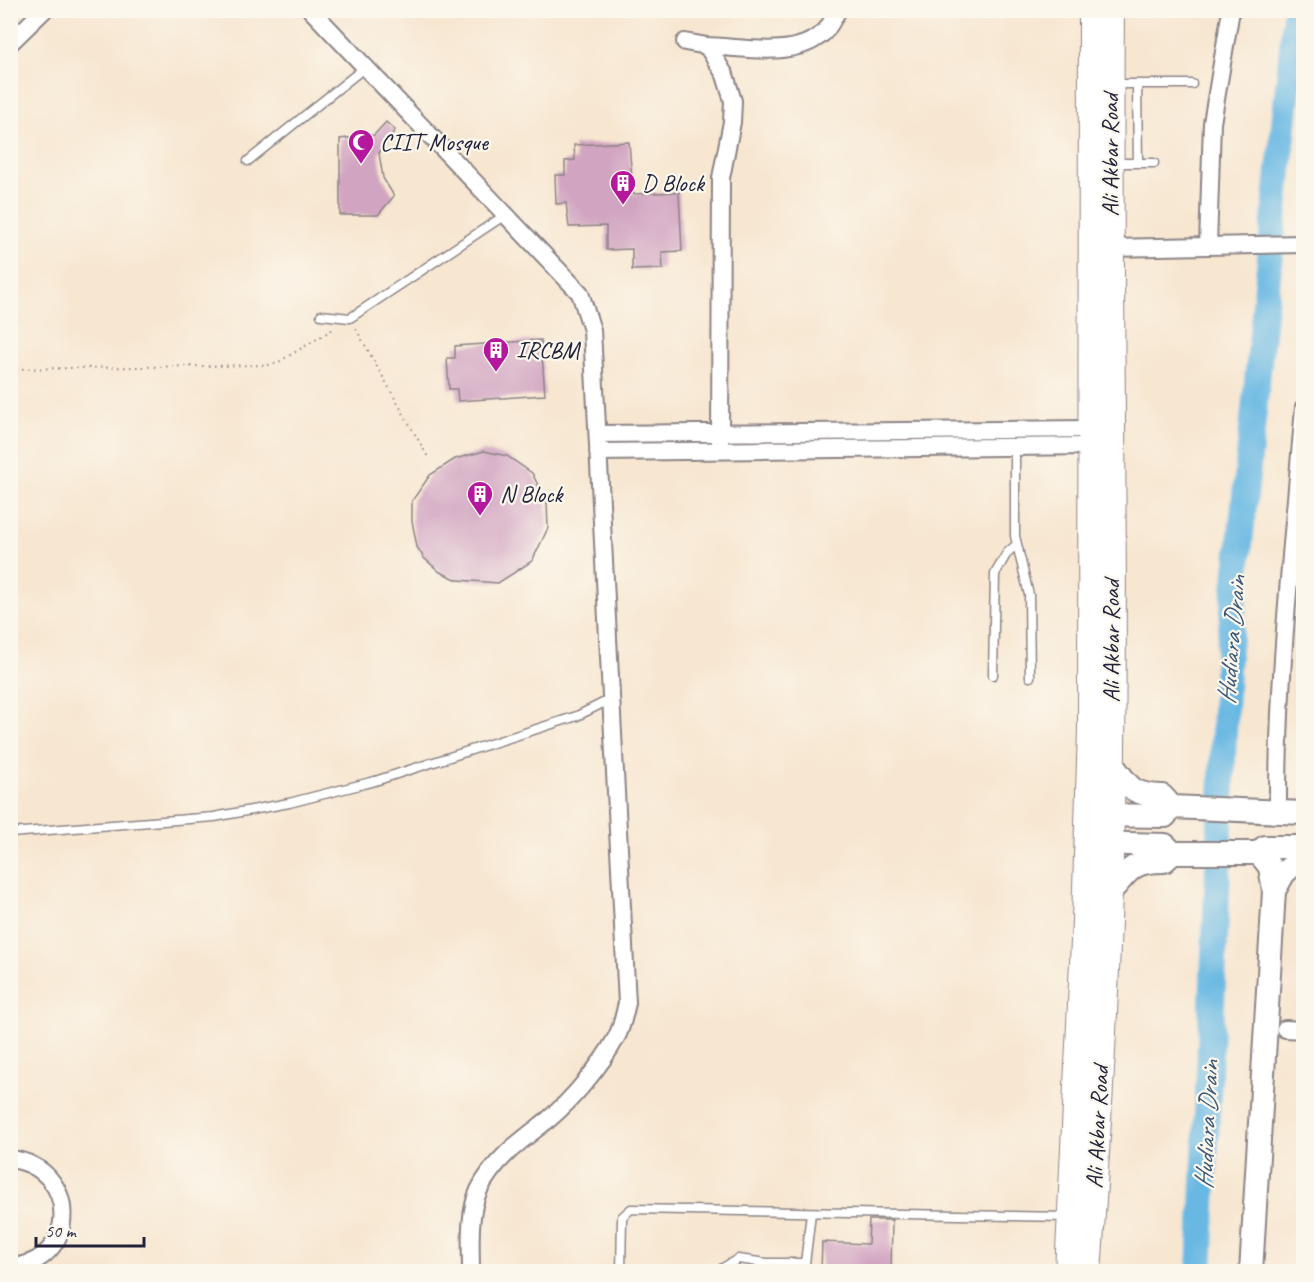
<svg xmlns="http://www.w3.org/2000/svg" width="1314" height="1282" viewBox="0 0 1314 1282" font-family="Caveat,sans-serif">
<rect width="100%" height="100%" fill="#fbf7ec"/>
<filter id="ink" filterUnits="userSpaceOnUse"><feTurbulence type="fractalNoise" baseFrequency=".0167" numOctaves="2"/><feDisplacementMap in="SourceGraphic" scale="12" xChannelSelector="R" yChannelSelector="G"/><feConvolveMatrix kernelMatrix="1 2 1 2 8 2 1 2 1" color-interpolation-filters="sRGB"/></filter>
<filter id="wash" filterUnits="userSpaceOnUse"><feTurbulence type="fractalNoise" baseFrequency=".008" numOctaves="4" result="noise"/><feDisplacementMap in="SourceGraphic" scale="24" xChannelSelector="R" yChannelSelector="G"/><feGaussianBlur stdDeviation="1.35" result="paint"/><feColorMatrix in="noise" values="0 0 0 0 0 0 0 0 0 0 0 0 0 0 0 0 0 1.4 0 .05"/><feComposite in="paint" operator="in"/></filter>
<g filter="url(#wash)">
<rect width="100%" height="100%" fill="#f7e6d0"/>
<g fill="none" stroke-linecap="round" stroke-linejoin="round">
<!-- river -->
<path stroke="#68b8e3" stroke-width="26" d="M1200,1272L1227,667L1296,10"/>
</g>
<g id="blocks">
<!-- building -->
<path fill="#d1a4c1" d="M386,122L395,130L379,153L383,178L394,196L378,215H340V139L374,135Z
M629,142L633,194L679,192L682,251L662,252L663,269L632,270V249L606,250V226L569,227L566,203L556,204L555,175H565V161L575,160L574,145Z
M541,340L545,395L458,401L457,389H449L447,358H455V346Z
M484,451L507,456L532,473L547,503L548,528L532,561L498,583L458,580L440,572L424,558L417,547L412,521V501L430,475L455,459Z
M869,1220H892L891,1272H821L822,1242L868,1244Z"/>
</g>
</g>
<g filter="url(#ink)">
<use href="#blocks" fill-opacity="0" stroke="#8c8486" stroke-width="1.5"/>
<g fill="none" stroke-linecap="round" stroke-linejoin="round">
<!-- service casing -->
<g stroke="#8c8486" stroke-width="11">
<path id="service" d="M1113,84H1192
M1137,84L1138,163
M248,161L364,68
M1114,163H1154
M321,315L350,318L505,215
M1015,447V536L1029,595L1030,677
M993,675L995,574L1007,553L1016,545
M10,833L214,817L289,803L375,781L577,716L613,698
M621,1272L622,1217L631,1209L1068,1217
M716,1272L738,1259L766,1263H804
M804,1272L811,1213"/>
</g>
<!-- minor casing -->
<g stroke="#8c8486" stroke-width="20">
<path id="minor" d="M311,10L580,293L592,330L627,1003C624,1015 622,1028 616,1038C602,1064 572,1100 549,1119C522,1140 495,1158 479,1190C468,1214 471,1246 471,1272
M685,42L707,46L725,75L733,101L732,122L721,178L720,443
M10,43L44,10
M707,46C742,47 793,59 822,34C829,29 833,18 838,10
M1208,246L1212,123L1231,10
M1110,248L1304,244
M598,434L1090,429
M598,452L1090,446
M1278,813C1277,677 1293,542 1304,407
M1285,1029L1304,1030
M10,1159C80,1167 80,1263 10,1267"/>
</g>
<!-- secondary casing -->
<g stroke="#8c8486" stroke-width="26">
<path id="secondary" d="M1111,763C1129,786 1130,795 1162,796L1172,807L1304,813
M1094,815L1165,816L1172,807
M1093,843L1165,845L1173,853H1259L1270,867L1274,891L1251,1272
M1259,853L1265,847H1297L1304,851
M1274,891L1284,873L1304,855
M1109,893C1130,870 1131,861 1164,861L1173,853"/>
</g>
<!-- primary casing -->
<g stroke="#8c8486" stroke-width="28">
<path id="primary" d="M1068,1272L1085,921L1091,730L1092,10
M1088,1272C1097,1145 1105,1018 1109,892C1118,598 1108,304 1111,10"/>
</g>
<!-- path -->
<path stroke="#8c8486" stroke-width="2" stroke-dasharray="1.5 4.5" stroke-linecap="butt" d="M356,329L429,459
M10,369L268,365L277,363L335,328"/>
<!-- service -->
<use href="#service" stroke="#fff" stroke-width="8"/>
<!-- minor -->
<use href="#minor" stroke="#fff" stroke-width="16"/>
<!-- secondary -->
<use href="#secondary" stroke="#fff" stroke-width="22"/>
<!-- primary -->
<use href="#primary" stroke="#fff" stroke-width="26"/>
</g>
</g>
<!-- icons -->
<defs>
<g id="mosque-pin" transform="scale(1.35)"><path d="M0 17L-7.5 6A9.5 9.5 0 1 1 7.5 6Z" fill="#b5179e" stroke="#fbf7ec"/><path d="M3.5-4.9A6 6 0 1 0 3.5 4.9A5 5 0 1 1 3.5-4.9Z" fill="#fff"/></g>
<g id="building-pin" transform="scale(1.35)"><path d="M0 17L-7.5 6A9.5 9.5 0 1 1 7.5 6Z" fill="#b5179e" stroke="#fbf7ec"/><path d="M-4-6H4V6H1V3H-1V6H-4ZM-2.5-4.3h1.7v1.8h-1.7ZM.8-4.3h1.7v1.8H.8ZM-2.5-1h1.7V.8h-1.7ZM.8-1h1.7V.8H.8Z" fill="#fff"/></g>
</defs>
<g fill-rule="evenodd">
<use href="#mosque-pin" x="361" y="142"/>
<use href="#building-pin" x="623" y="183"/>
<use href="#building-pin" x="496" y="350"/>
<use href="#building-pin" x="480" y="494"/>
</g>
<g text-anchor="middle" stroke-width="4.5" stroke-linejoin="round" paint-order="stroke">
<!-- poi labels -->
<g font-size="24" fill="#22223b" stroke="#fbf7ec" text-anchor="start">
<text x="380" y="150">CIIT Mosque</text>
<text x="642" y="191">D Block</text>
<text x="516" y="358">IRCBM</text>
<text x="500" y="502">N Block</text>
</g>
<!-- street labels -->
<g font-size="24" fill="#22223b" stroke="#fbf7ec">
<text transform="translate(1110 155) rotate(-90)" y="8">Ali Akbar Road</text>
<text transform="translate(1111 641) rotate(-90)" y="8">Ali Akbar Road</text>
<text transform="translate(1097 1127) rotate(-87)" y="8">Ali Akbar Road</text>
</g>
<!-- water labels -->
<g font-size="26" font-style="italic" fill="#3a5676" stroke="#fbf7ec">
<text transform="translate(1231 640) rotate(-85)" y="9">Hudiara Drain</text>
<text transform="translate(1206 1125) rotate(-87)" y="9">Hudiara Drain</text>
</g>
</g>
<!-- margin -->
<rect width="1314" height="1282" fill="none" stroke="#fbf7ec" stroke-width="36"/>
<!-- scale -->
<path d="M36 1237v9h108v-9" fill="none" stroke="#22223b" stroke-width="3"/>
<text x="45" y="1237" font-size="18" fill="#22223b" stroke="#fbf7ec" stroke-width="4.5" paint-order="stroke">50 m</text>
</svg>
